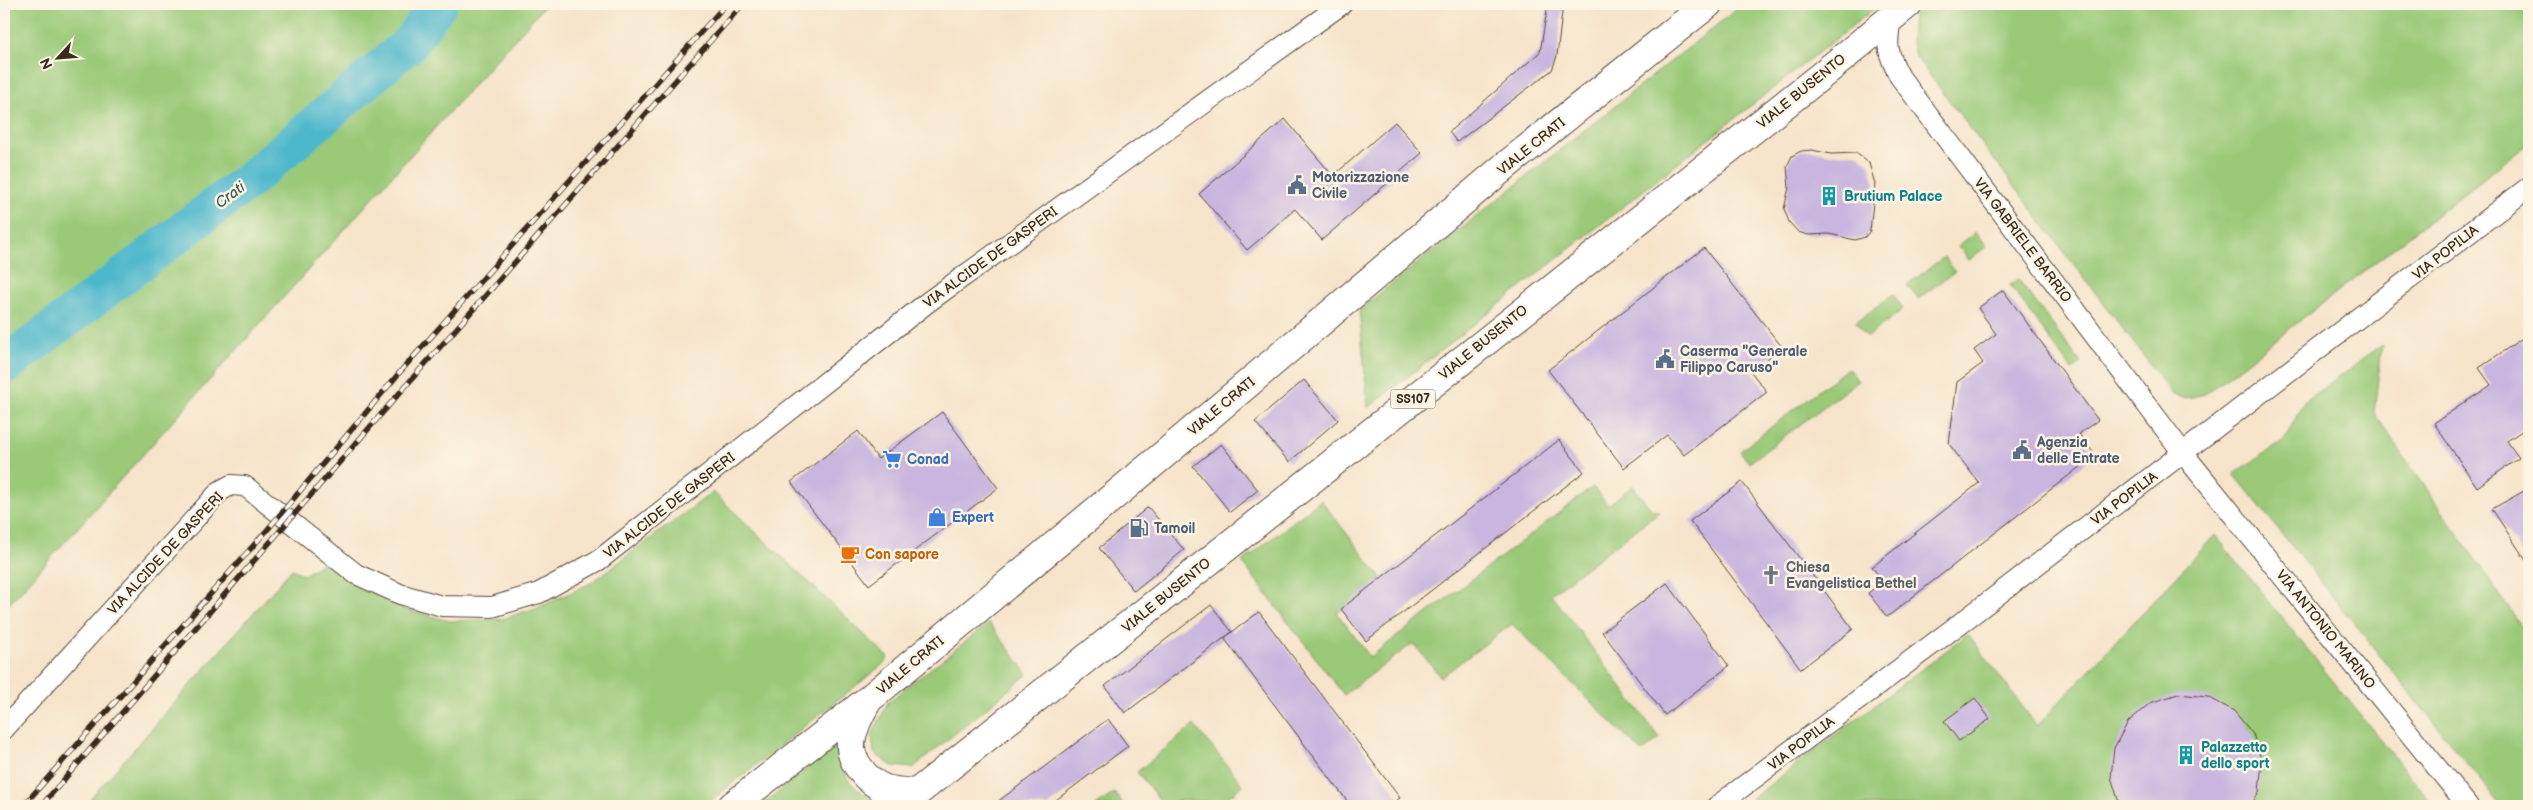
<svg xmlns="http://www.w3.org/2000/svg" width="2533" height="810" viewBox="0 0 2533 810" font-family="'Balsamiq Sans',sans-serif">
<rect width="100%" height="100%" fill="#fcf5e5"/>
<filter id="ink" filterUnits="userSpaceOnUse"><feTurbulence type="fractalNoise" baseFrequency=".02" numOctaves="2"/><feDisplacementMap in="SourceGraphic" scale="10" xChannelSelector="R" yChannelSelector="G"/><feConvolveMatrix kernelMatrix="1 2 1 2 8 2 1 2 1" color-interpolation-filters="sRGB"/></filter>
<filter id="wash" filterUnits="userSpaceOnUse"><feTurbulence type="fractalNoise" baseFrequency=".0096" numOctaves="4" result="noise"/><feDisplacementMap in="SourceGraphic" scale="20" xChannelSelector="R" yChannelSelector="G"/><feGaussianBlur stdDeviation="1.12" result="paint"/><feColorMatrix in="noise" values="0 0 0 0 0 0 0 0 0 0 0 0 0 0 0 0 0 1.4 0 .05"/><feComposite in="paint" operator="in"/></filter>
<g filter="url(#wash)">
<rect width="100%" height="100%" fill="#f6e4ca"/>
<!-- green -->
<path fill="#9ac978" stroke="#6a7a4b" d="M4,4H546L4,610Z
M1743,4H1880L1368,408L1359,310Z
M1927,4H2529V143L2212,389C2198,396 2189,401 2173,395L1916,57L1911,40L1913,15Z
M1976,232L1987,246L1969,260L1958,246Z
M1944,257L1955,271L1918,299L1907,285Z
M2018,279L2081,363L2072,370L2010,285Z
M1893,294L1903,309L1867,337L1856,322Z
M2382,345L2374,413L2529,637V806H2501L2234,474L2284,440L2304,402Z
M1848,368L1858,381L1749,463L1740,451Z
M1633,486L1651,509L1659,512L1551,594L1660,738L1642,752L1512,624L1441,677L1413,643L1344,695L1242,562L1321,500L1381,578L1337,613L1370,657L1593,487L1608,505Z
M713,492L888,657L886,662L704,806H84L292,569L304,575L328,559L362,587L401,608L450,621L503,619L544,605L591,583Z
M2215,535L2434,806H1742L1968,634L2037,726Z
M989,623L1028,674L913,768L892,766L874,753L872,735L888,702Z
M1194,725L1243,785L1221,803L1192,800L1162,803L1137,772Z
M835,746C844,777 847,784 875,801L869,806H761Z
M1114,793L1125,806H1096Z"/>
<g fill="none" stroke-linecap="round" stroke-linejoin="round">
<!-- river -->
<path stroke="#4eb8cc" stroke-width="38" d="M4,366L247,182L409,44L438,4"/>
</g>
<g id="blocks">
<!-- building -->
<path fill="#c9b5df" d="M1548,4H1563L1557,56L1552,70L1457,142L1449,132L1540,52Z
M1285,119L1333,176L1395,122L1422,153L1322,240L1295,209L1247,250L1199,194Z
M1812,150L1831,154L1856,153L1869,163L1875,184L1870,231L1865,237L1855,240L1829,234L1808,235L1798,232L1789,222L1784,209L1789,187L1787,166L1792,156L1801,151Z
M1704,248L1782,347L1751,372L1767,392L1684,455L1667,435L1624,468L1548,370Z
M2003,290L2098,420L2079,434L2095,455L1887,617L1868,593L1883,581L1872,567L1979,483L1949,444L1957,382L1983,363L1974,350L1996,334L1978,308Z
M2521,339L2529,352V426L2507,441L2519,458L2477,487L2434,423L2491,385L2479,368Z
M1304,380L1338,420L1289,462L1255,422Z
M942,412L998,488L869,585L791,482L858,431L878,459Z
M1559,440L1584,472L1366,641L1341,609Z
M1221,444L1258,490L1230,512L1193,466Z
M1742,482L1853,629L1801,669L1690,521Z
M2529,488V565L2492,509Z
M1148,507L1184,550L1134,591L1099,548Z
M1667,583L1729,666L1665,715L1602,632Z
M1211,605L1232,632L1125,713L1105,686Z
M1259,612L1400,798L1389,806H1351L1224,638Z
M2178,694L2208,697L2234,711L2253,734L2262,762L2259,792L2251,806H2120L2111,777L2114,748L2128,722L2150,703Z
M1975,698L1990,719L1959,741L1944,721Z
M1108,719L1128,746L1048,806H992Z"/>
</g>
</g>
<g filter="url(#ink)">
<use href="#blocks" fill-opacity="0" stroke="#574638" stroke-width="1"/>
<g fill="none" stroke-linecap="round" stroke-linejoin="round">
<!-- minor casing -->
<g stroke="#574638" stroke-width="22">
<path id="minor" d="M1891,18C1886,46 1887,53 1900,77L2183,453L2468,806
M4,729L220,491L231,485L245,486L356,574L400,594L442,606L492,607L539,593L599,560L928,302L1342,4
M1717,806L1974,613L2529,187"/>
</g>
<!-- primary casing -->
<g stroke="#574638" stroke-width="30">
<path id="primary" d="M867,702C860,715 853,727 851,742C849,761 868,783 886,789C896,792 906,792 917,793
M732,806L869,699L1161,457L1504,167L1708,4
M900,806L1822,75L1908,4"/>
</g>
<!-- minor -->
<use href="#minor" stroke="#fff" stroke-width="20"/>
<!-- primary -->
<use href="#primary" stroke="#fff" stroke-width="28"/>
<!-- rail casing -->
<g stroke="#3b2a1e" stroke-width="5.5">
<path id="rail" d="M23,806L268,529L400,372L726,4
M41,806L410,381L743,4"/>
</g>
<!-- rail -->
<use href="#rail" stroke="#fcf5e5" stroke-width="4" stroke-dasharray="11" stroke-linecap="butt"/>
</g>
</g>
<!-- icons -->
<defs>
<g id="civic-bare" transform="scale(1.5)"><path d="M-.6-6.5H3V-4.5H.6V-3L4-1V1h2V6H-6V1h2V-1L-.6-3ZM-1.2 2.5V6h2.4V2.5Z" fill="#5c6f8a" stroke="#fcf5e5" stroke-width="2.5" paint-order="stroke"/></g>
<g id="building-bare" transform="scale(1.5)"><path d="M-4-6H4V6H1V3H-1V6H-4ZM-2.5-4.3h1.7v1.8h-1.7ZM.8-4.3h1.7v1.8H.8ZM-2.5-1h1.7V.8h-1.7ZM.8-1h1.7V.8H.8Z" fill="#0f9aa8" stroke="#fcf5e5" stroke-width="2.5" paint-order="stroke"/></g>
<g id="supermarket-bare" transform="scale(1.5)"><path d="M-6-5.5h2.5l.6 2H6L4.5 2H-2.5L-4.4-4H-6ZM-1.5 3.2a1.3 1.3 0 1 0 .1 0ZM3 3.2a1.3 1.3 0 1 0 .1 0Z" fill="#3f7fe0" stroke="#fcf5e5" stroke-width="2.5" paint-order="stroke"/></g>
<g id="shop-bare" transform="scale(1.5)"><path d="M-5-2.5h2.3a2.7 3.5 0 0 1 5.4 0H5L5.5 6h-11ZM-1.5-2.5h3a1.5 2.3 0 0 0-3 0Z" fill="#3f7fe0" stroke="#fcf5e5" stroke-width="2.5" paint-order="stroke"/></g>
<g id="fuel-bare" transform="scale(1.5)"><path d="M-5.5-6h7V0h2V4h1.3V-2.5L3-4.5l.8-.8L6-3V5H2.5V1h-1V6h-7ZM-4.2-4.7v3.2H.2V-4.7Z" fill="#5c6f8a" stroke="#fcf5e5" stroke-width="2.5" paint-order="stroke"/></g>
<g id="cafe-bare" transform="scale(1.5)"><path d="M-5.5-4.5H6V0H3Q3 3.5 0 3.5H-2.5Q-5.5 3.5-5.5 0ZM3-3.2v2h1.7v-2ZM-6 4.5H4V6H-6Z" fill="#e8710a" stroke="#fcf5e5" stroke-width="2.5" paint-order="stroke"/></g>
<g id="church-bare" transform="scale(1.5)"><path d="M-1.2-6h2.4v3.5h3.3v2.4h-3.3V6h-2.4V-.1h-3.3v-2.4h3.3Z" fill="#6b7280" stroke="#fcf5e5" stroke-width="2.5" paint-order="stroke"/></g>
</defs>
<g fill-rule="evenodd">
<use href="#civic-bare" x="1297" y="185"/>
<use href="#building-bare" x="1829" y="196"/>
<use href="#civic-bare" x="1665" y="359"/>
<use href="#civic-bare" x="2022" y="450"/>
<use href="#supermarket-bare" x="892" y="459"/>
<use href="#shop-bare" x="937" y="517"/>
<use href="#fuel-bare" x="1139" y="528"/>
<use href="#cafe-bare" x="850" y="554"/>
<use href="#church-bare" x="1771" y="575"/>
<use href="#building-bare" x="2186" y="755"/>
</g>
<g text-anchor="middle" stroke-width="5" stroke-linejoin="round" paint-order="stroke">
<!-- shield labels -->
<rect fill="#fcf5e5" stroke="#75675a" stroke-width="1" x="1390.5" y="389.5" width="45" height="19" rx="4"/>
<g font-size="12" font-weight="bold" fill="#3b2a1e">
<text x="1413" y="403">SS107</text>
</g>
<!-- street labels -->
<g font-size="14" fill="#3b2a1e" stroke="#fcf5e5">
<text transform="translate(1801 91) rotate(-39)" y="5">VIALE BUSENTO</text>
<text transform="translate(1531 146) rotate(-39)" y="5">VIALE CRATI</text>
<text transform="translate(2023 240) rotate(53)" y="5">VIA GABRIELE BARRIO</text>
<text transform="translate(2445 252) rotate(-38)" y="5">VIA POPILIA</text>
<text transform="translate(990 257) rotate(-36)" y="5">VIA ALCIDE DE GASPERI</text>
<text transform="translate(1483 342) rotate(-39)" y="5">VIALE BUSENTO</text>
<text transform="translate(1221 406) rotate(-40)" y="5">VIALE CRATI</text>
<text transform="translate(2124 498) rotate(-37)" y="5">VIA POPILIA</text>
<text transform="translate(669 505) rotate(-38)" y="5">VIA ALCIDE DE GASPERI</text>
<text transform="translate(165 553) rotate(-47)" y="5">VIA ALCIDE DE GASPERI</text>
<text transform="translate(1166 595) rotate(-39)" y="5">VIALE BUSENTO</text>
<text transform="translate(2326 629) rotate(51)" y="5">VIA ANTONIO MARINO</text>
<text transform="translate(910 665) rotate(-40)" y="5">VIALE CRATI</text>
<text transform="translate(1801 743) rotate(-37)" y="5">VIA POPILIA</text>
</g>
<!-- service labels -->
<g font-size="14" font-weight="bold" fill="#4e5e75" stroke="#fcf5e5" text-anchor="start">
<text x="1312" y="182">Motorizzazione<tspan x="1312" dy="16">Civile</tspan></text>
<text x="1680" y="356">Caserma "Generale<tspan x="1680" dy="16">Filippo Caruso"</tspan></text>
<text x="2037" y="447">Agenzia<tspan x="2037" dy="16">delle Entrate</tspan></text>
<text x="1154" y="533">Tamoil</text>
</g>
<!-- culture labels -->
<g font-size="14" font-weight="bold" fill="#0d838f" stroke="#fcf5e5" text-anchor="start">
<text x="1844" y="201">Brutium Palace</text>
<text x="2201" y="752">Palazzetto<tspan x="2201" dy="16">dello sport</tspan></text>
</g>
<!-- shop labels -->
<g font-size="14" font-weight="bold" fill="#366cbe" stroke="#fcf5e5" text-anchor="start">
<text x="907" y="464">Conad</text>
<text x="952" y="522">Expert</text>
</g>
<!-- food labels -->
<g font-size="14" font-weight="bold" fill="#c56008" stroke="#fcf5e5" text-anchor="start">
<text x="865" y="559">Con sapore</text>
</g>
<!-- worship labels -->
<g font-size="14" font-weight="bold" fill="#5b616d" stroke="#fcf5e5" text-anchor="start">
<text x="1786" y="572">Chiesa<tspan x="1786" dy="16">Evangelistica Bethel</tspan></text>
</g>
<!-- water labels -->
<g font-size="15" font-style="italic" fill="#425c5b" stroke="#fcf5e5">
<text transform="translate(230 195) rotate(-37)" y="5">Crati</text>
</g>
</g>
<!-- margin -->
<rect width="2533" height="810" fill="none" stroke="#fcf5e5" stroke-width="20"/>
<!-- north arrow -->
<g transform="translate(58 58) rotate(244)" stroke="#fcf5e5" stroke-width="4" paint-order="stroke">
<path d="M0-4L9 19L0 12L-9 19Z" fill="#3b2a1e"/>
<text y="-8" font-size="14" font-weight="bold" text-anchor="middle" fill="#3b2a1e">N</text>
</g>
</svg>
